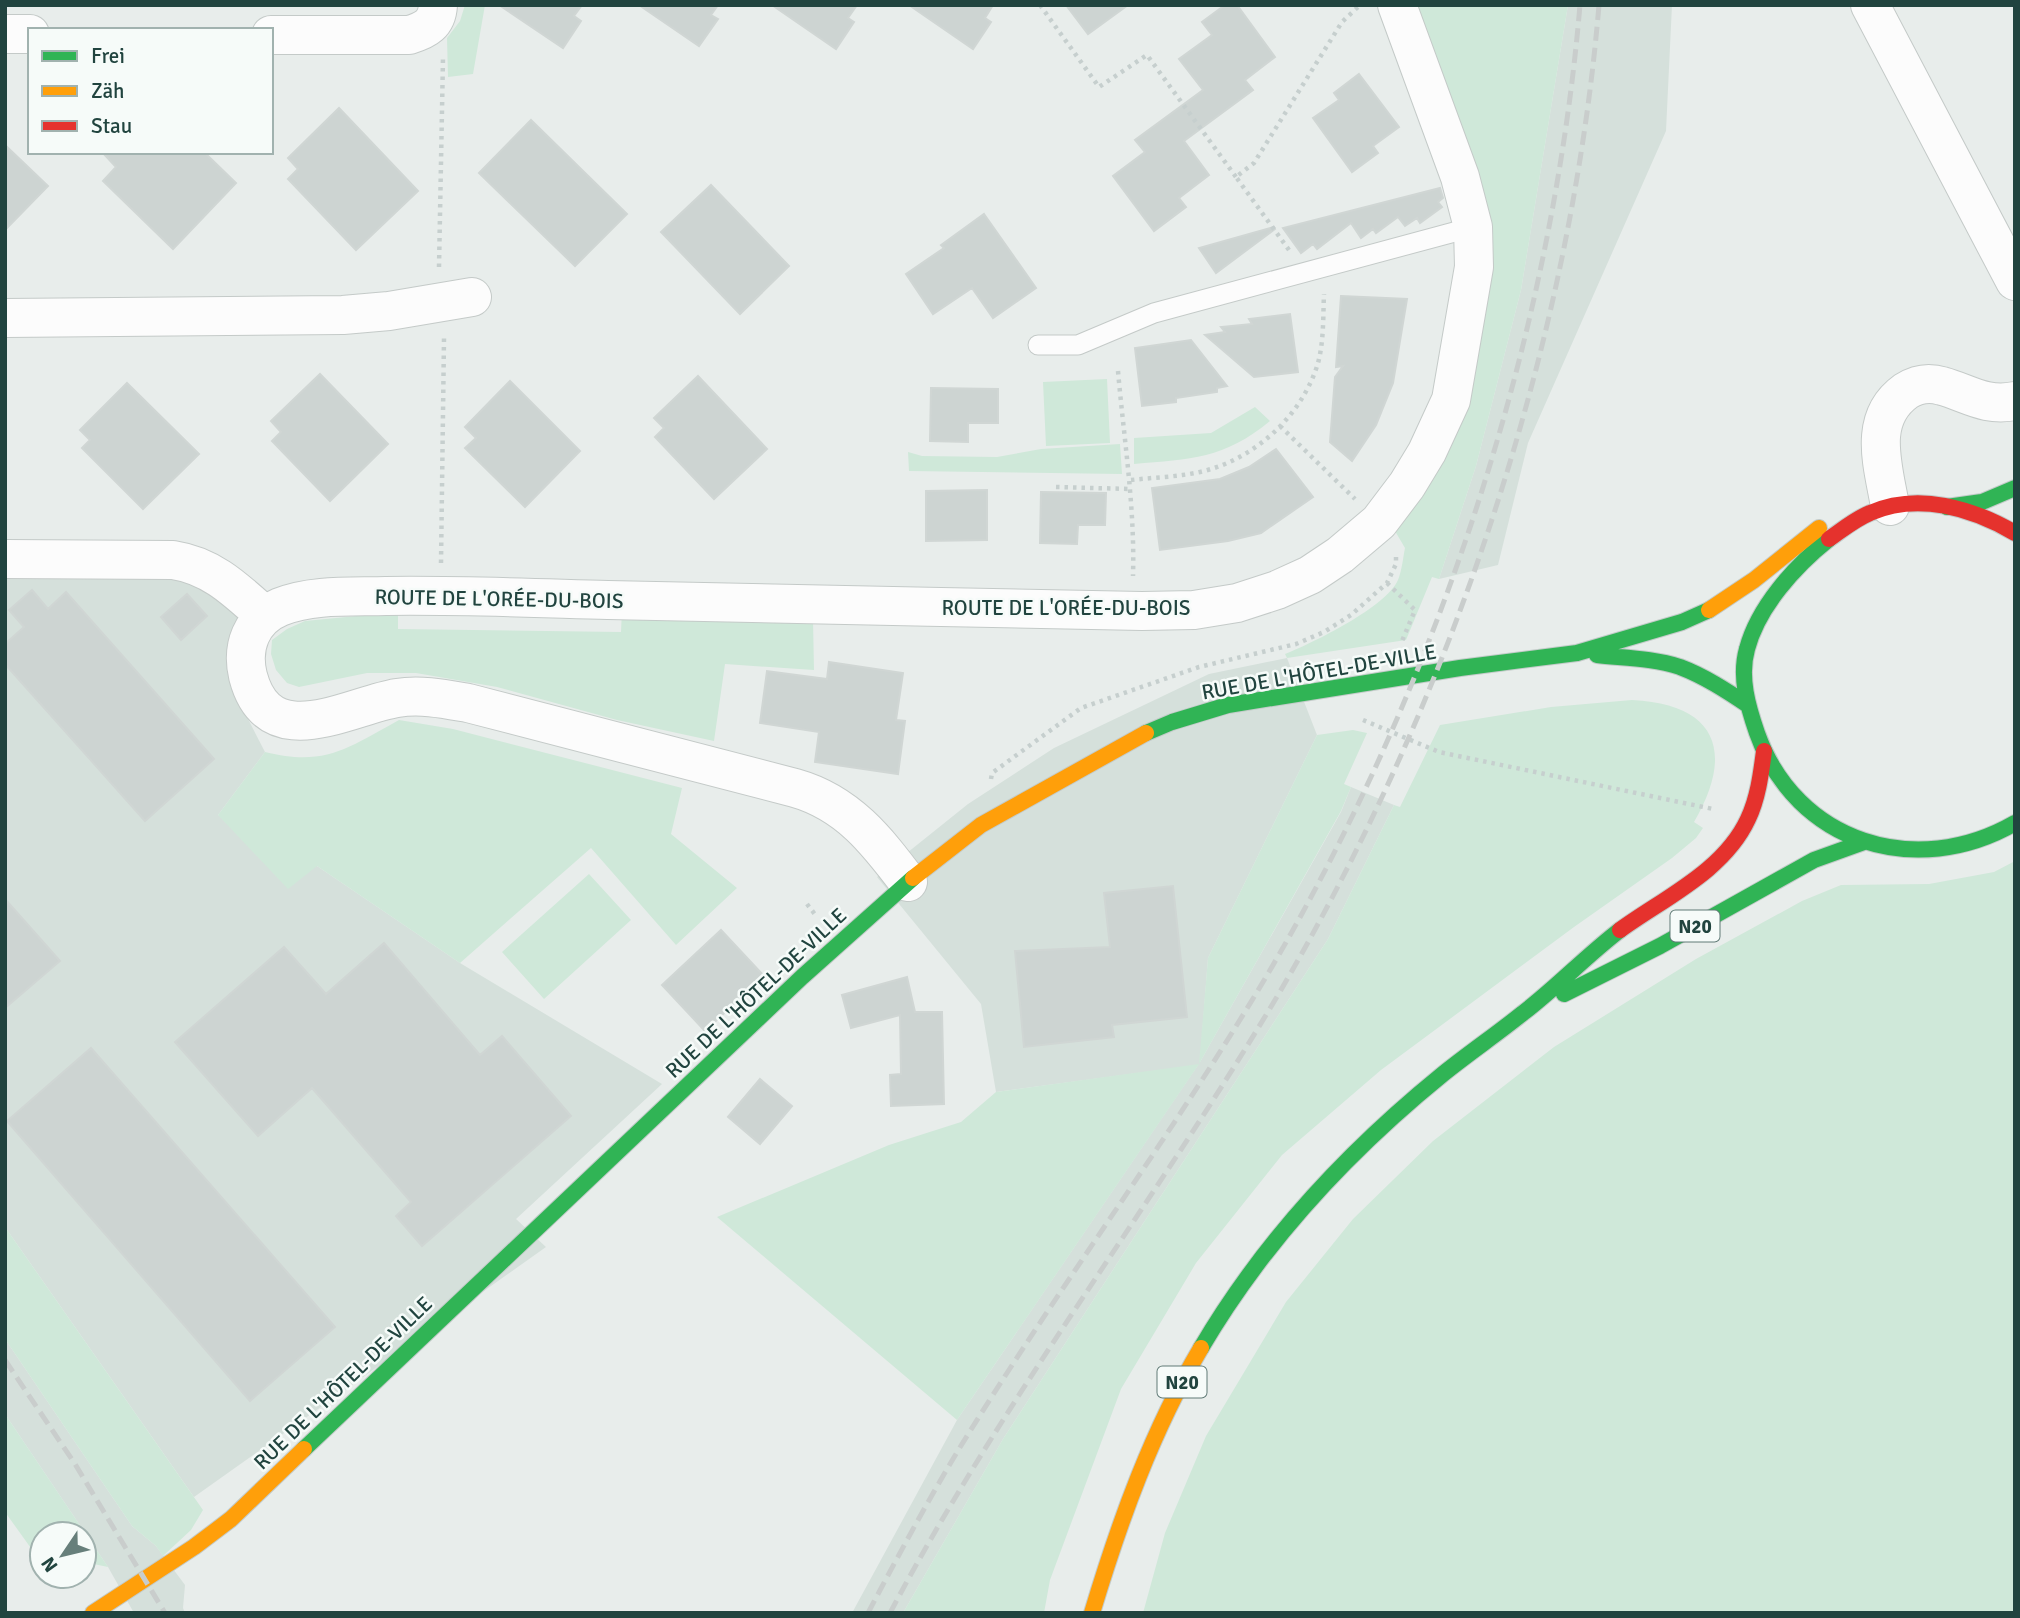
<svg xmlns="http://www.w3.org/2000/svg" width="2020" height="1618" viewBox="0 0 2020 1618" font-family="Signika,sans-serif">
<rect width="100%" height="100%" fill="#e8edeb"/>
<!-- built -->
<path fill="#d5e0db" d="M1568,5H1672L1666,131L1528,443L1498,565L1439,579L1476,466L1521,290Z
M174,568L252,621L236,696L265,752L218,815L317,866L460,963L662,1084L516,1219L546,1247L194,1497L5,1227V569Z
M1287,658L1317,735L1208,958L1200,1062L1341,812L1351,787L1394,805L1328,939L1003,1439L903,1613H852L957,1420L1198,1065L996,1092L981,1004L877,877L968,804L1054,748L1209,674Z
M5,1339L132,1526L156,1546L185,1585L183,1608L185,1613H134L108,1567L5,1414Z"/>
<!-- green -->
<path fill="#cfe8d9" d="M465,5H485L473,74L448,77L447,38L460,21Z
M1414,5H1568L1521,290L1476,466L1439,579L1432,577L1406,640L1287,658L1285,654C1313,643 1386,607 1398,580C1402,570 1403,558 1405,548L1395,531L1423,495L1446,457L1490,275Z
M1107,379L1110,443L1046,446L1043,382Z
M1255,407L1270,421C1224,459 1191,459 1134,464V438L1211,433Z
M1120,444L1122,474L909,471L908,452L922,456L997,457L1041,449Z
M622,609L813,620L814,670L725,664L714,741L617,720L497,687L416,673H367L299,687L287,683L276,670L271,654L272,640L287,629L305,621L398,612V629L621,632Z
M1632,700C1717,704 1735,752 1694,822L1703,828L1696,838L1672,858L1574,927L1381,1070L1282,1155L1196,1263L1121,1389L1050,1580L1044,1613H903L1003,1439L1328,939L1394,805L1400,807L1440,725L1551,707Z
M399,720L453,729L682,788L671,834L737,888L676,945L591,848L460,963L317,866L288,889L218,815L265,752C325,767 348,748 399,720Z
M1353,730L1367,733L1344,784L1351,787L1341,811L1199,1064L957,1420L717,1217L889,1145L961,1122L996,1092L1199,1064L1208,958L1317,735Z
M2015,861V1613H1143L1165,1533L1206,1436L1286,1302L1353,1219L1433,1141L1554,1047L1696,959L1802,901L1841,885L1929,884L1994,872Z
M589,874L631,920L544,999L502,952Z
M5,1227L203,1510L191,1530L163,1556L156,1546L132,1526L5,1339Z
M5,1414L108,1567L84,1562V1534H42V1553L33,1551L5,1512Z"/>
<!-- building -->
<path fill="#cdd4d2" stroke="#d0d6d4" stroke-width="2" d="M499,5H582L574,16L581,21L563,48Z
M639,5H718L711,15L718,19L699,46Z
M772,5H857L848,18L854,22L836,49Z
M909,5H993L985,18L991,22L973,49Z
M1066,5H1128L1088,34Z
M1225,5H1237L1275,57L1245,80L1253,90L1184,141L1209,175L1179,198L1186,207L1154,231L1113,176L1145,152L1135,140L1203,90L1179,59L1212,35L1202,22Z
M1359,74L1399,127L1373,146L1378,153L1352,172L1313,118L1339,100L1334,93Z
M339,108L418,191L356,250L288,179L298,169L288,158Z
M531,120L627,214L575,266L479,173Z
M5,145L48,186L5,230Z
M102,152H204L236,183L173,249L103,181L116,167Z
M711,185L789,266L740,314L661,232Z
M1440,188L1443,198L1438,202L1442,207L1420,223L1417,218L1405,226L1398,217L1376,233L1373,229L1361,238L1351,223L1317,249L1313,244L1301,253L1283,228Z
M984,214L1036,288L993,318L972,288L933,314L906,274L944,248L941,245Z
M1274,227L1275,229L1216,273L1199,248Z
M1341,296L1407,299L1393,383L1376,425L1352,461L1330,442L1335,377L1343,366L1336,367Z
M1290,314L1298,372L1254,377L1205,335L1225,332L1221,327L1252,324L1249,319Z
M1191,340L1227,386L1217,388V392L1176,398V402L1142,406L1135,348Z
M320,374L388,444L330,501L272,441L281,432L271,421Z
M698,376L767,449L714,499L655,437L664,428L654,418Z
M510,381L580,451L525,507L465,448L476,438L465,427Z
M127,383L199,454L143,509L82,448L90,440L80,430Z
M931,388L998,389V423H968V442L930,441Z
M1276,449L1313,497L1261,533L1228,541L1160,550L1152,488L1220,479L1249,467Z
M987,490V540L926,541V491Z
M1041,492L1106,493L1105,525H1078L1077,544L1040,543Z
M32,590L48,609L66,592L214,759L145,821L5,664V644L24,627L9,610Z
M187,594L207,616L181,640L161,617Z
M829,662L903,673L896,720L905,721L898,774L815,762L819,732L760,723L767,671L827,679Z
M1173,886L1187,1017L1112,1025L1114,1037L1024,1047L1015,951L1110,947L1104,893Z
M5,899L60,961L5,1008Z
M721,930L764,976L705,1031L662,985Z
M384,943L480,1055L502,1036L571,1116L422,1246L396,1216L411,1202L312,1088L258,1136L175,1042L284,947L326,994Z
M907,977L915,1012H942L944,1104L891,1106L890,1075L901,1074L900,1015L851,1028L842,995Z
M91,1048L335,1327L250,1401L7,1121Z
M760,1079L792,1106L760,1144L728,1117Z"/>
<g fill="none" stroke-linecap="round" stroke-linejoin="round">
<!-- lane casing -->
<g stroke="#c4cac8" stroke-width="21">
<path id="lane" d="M1038,345H1078L1154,313L1473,227"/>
</g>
<!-- street casing -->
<g stroke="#c4cac8" stroke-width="40">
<path id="street" d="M1870,5L2015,281
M5,34H30
M271,35H409C426,30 437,24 438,5
M5,318L343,315L389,311L472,297
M1890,506C1883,465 1867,419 1906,391C1917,384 1929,382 1942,386C1968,393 1985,407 2015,401
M5,559L173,560C212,566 236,590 264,615
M908,882C877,841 848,803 795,788L468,703C445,699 421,694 397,698C348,706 269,756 248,676C241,647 251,619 280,607C312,594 352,597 386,596C461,595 534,598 608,600C786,605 964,607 1142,611L1194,610L1237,603L1277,590L1310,575L1340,555L1379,522L1407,485L1427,452L1451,400L1474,267L1473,227L1460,177L1397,5"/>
</g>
<!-- fast casing -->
<g stroke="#c3cbc9" stroke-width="18">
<path id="fast" d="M1947,507L1982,502L2015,488
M1829,539C1795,566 1758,607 1747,649C1739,677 1748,707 1757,733C1796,843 1916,880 2015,823
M1597,655C1624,658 1653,658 1680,667C1704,676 1727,691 1748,705
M1146,733L1172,722L1228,705L1460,668L1577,653L1682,622L1709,610
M1564,994L1660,946L1814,860L1864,842
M1201,1348C1264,1241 1347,1152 1443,1074C1469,1053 1497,1034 1523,1013C1557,987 1586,956 1620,930
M304,1449L802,977L913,878"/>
</g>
<!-- slow casing -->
<g stroke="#c3cbc9" stroke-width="18">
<path id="slow" d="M1709,610L1754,580L1819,528
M913,878L981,825L1146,733
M93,1613L194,1547L231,1519L304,1449
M1092,1613C1120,1520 1152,1431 1201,1348"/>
</g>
<!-- jam casing -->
<g stroke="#c3cbc9" stroke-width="18">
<path id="jam" d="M1829,539C1842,530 1855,519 1870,513C1918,492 1972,508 2015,533
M1620,930C1664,898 1724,871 1748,819C1758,798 1761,774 1764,751"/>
</g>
<!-- path -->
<path stroke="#c6cfce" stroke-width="4.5" stroke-dasharray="3.5 5" stroke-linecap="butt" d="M1040,5L1099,87L1147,55L1236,177
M1289,250L1236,177L1254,163L1342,22L1360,5
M439,267L443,58
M1118,371C1124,440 1135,507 1133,576
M1280,426L1355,499
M1131,480C1157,477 1185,477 1211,469C1260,454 1303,413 1318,363C1324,341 1323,316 1324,294
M1056,487L1131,489
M441,563L444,338
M1387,583L1415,610L1402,641
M1363,720L1439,752L1713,809
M991,779L992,773L1081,708L1199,667L1296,644L1324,632L1351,615L1387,583L1396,564V552
M807,904L817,917"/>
<!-- lane -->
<use href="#lane" stroke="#fcfcfc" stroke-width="19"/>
<!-- street -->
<use href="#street" stroke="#fcfcfc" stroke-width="38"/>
<!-- fast -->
<use href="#fast" stroke="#30b455" stroke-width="16"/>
<!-- slow -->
<use href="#slow" stroke="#ff9f0a" stroke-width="16"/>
<!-- jam -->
<use href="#jam" stroke="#e5322d" stroke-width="16"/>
<!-- rail -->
<path stroke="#c9cdcc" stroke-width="5" stroke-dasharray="14 7" stroke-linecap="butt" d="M5,1360L75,1464L165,1613
M868,1613C897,1558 927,1502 959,1449C1054,1294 1163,1148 1257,992C1433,700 1551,345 1580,5
M890,1613C1003,1399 1151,1208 1275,1000C1450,704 1570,348 1599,5"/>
</g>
<g text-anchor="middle" stroke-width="5" stroke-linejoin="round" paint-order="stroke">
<!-- shield labels -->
<g fill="#f6fbf9" stroke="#617b77" stroke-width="2">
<rect x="1670.5" y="910.5" width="49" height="31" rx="5"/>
<rect x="1157.5" y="1366.5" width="49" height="31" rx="5"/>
</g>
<g font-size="19" font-weight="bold" fill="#21443f">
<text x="1695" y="933">N20</text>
<text x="1182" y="1389">N20</text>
</g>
<!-- street labels -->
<g font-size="21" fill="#21443f" stroke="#f6fbf9">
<text transform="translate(499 599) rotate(1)" y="7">ROUTE DE L'ORÉE-DU-BOIS</text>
<text x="1066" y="615">ROUTE DE L'ORÉE-DU-BOIS</text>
<text transform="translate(1319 672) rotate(-10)" y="7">RUE DE L'HÔTEL-DE-VILLE</text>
<text transform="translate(756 993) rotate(-43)" y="7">RUE DE L'HÔTEL-DE-VILLE</text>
<text transform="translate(343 1383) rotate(-44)" y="7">RUE DE L'HÔTEL-DE-VILLE</text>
</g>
</g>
<!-- border -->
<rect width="2020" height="1618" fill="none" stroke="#21443f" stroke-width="14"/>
<!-- legend -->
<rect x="28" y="28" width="245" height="126" fill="#f6fbf9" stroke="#a1b2af" stroke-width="2"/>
<rect x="42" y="51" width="35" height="10" fill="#30b455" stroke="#a1b2af" stroke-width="2"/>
<text x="91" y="63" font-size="21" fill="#21443f">Frei</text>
<rect x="42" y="86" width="35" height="10" fill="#ff9f0a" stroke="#a1b2af" stroke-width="2"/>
<text x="91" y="98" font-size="21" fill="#21443f">Zäh</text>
<rect x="42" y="121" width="35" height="10" fill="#e5322d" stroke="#a1b2af" stroke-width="2"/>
<text x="91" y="133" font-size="21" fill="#21443f">Stau</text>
<!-- north arrow -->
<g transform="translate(63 1555) rotate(235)"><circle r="33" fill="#f6fbf9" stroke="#a1b2af" stroke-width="2"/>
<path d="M0-5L12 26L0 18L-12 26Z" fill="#677f7b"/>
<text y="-10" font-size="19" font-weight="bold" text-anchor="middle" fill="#21443f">N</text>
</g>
</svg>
